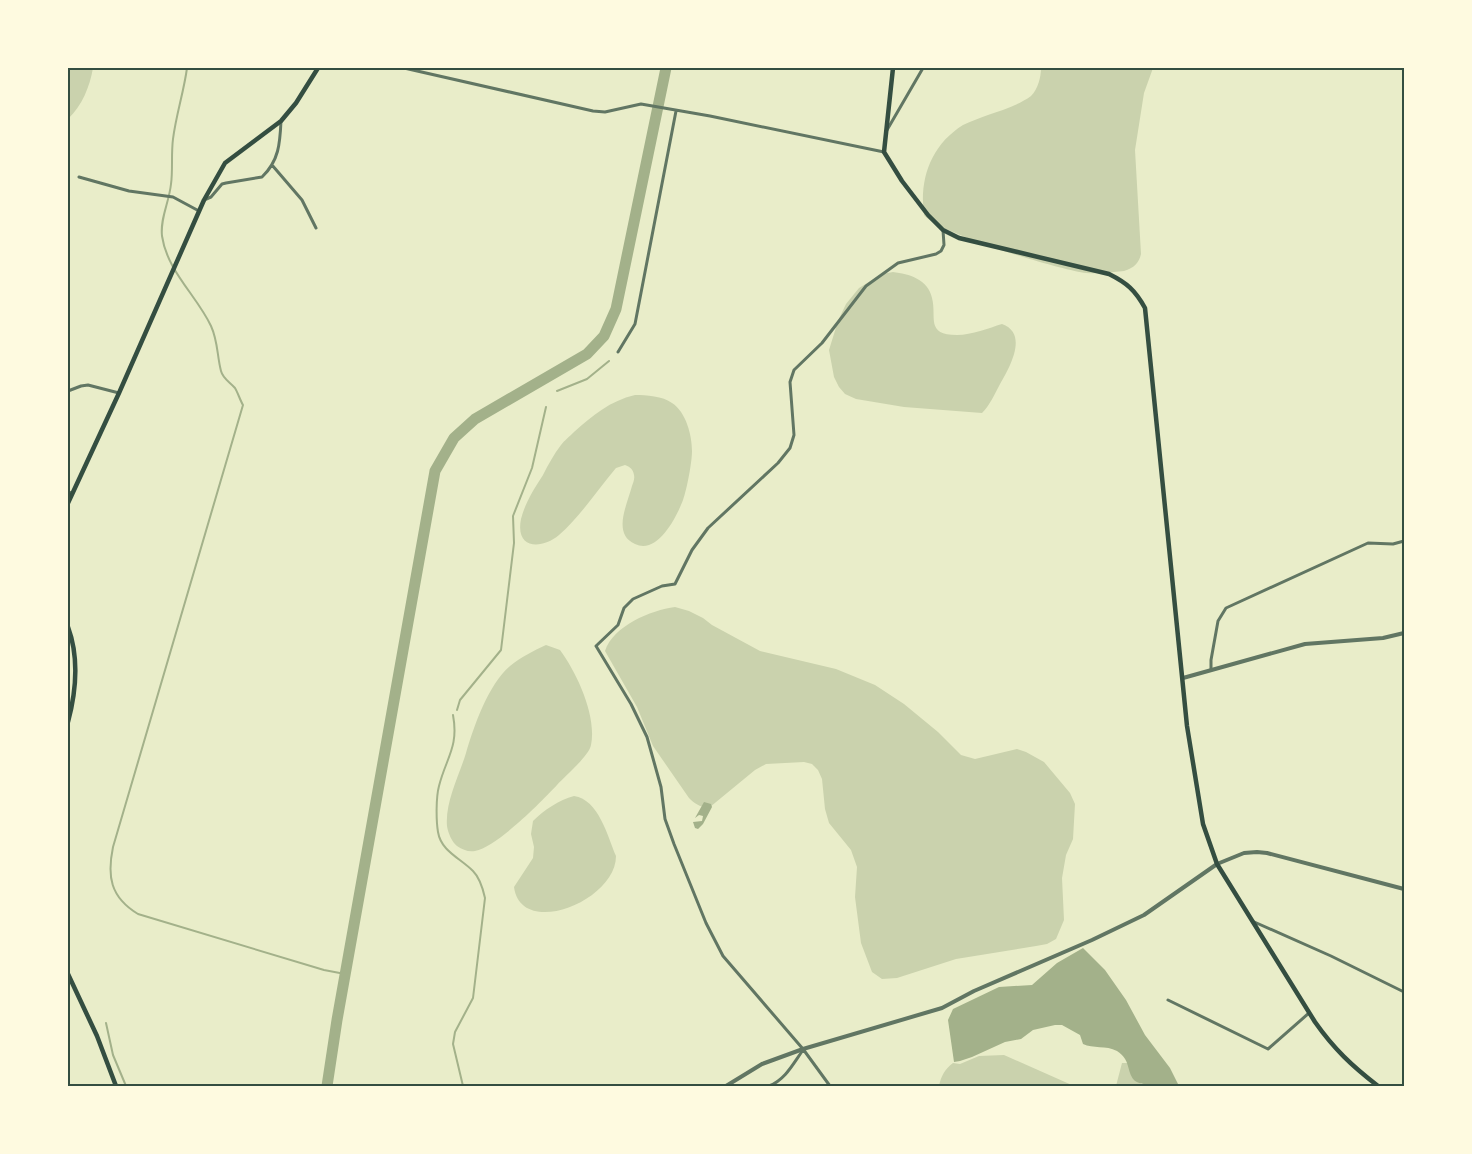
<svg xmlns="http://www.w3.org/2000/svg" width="1472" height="1154" viewBox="0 0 1472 1154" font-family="'DejaVu Sans',sans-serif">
<rect width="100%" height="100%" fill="#e9edc9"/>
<!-- green -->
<path fill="#cad2ad" d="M68,68H93C90,86 82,106 68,119Z
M1041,68H1153L1144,93L1135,150L1141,254C1139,263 1134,268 1124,271C1112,272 1098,274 1086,273C1060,270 937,233 924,215C919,179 931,145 963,125C971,121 980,118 988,115C1002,110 1019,105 1031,96C1038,89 1041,77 1041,68Z
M893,272C909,274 928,279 932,298C937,317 925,335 957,335C972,335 989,328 1002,324C1030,334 1008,370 999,386C994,395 990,405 982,413L904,407L856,399L845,394L839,387L834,377L829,350L838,321L846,304L859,288L882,274Z
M635,395C646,395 663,396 672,403C686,412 692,435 692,451C692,462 687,489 683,500C677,516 658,555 635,544C612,534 627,505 632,486C633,483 635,479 634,475C633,469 630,467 625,465L616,468C598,489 580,517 559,535C541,550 515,549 521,519C525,503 534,489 543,475C548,465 554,454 561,445C564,441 570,436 574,432C593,415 610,401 635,395Z
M675,607L689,611L703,618L712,625L760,651L836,669L875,685L904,704L938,732L961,755L975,759L1017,749L1026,752L1044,762L1070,793L1075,804L1073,839L1066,855L1062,878L1064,920L1056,939L1047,944L1036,946L956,959L897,978L882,979L872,972L861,943L855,897L857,867L851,850L829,823L825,809L822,779L818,770L812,764L804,762L766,764L755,770L710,807C701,808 695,804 689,798L653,746L637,707L605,651C613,626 651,610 675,607Z
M546,645L560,650C577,673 597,716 591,745C589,756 565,776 557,785C540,803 498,846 475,851C468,852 463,850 457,846C452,842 448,833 447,826C445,802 459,776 466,753C474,726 488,685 510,666C521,657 533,651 546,645Z
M574,796C599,800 607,835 616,856C616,901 521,939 514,887L533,858L534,847L531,834L533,821C544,810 559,800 574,796Z
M1004,1055L1074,1086H939C941,1076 945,1069 953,1063L960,1064L979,1056Z
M1122,1063H1129L1132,1067L1142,1086H1116Z"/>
<!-- water -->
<path fill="#a3b18a" d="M704,802L711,804L712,807L703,824L698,829L695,828L693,822L702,821L703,816L699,815L695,818Z
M1083,948L1105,970L1126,1000L1145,1035L1170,1068L1179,1086C1171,1087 1138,1086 1134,1080C1126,1070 1131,1060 1117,1051C1106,1045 1093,1049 1083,1044L1080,1035L1062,1025H1055L1033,1030L1021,1039L1005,1042L972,1057L960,1061L954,1062L948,1020L953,1009L999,987L1032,985L1057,963Z"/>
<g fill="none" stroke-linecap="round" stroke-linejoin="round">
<!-- stream -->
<path stroke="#a3b18a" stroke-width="2" d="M187,68C184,91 176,115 173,139C171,154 173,170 171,184C169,203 160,218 162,236C167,271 197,296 211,326C218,341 217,356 221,371C223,379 230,382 235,388C238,393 240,400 243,405L113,847C107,876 110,897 138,914L324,970L345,974
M557,391L587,379L609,361
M457,710L460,700L501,650L514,543L513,516L532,468L546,407
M453,715C459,747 446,758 439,786C436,797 436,820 438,832C441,851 460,858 473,871C480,878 483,889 485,898L473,998L455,1032L453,1044L463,1086
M106,1023L113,1055L126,1086"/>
<!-- river -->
<path stroke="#a3b18a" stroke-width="11" d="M327,1086L337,1020L435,471L454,438L475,419L587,354L604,336L616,309L666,68"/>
<!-- minor -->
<path stroke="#617663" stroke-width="3" d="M404,68L593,111L605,112L641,104L710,116L884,152
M887,130L923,68
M272,165L302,200L316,228
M79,177L129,191L173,197L199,211
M204,200L211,197L222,184L226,183L262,177C279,161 280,143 281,121
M618,352L635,324L676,111
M68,391L81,386L88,385L119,393
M68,492L72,493
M1211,670V660L1218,621L1226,608L1368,543L1393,544L1404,541
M1252,921L1331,956L1404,992
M1168,1000L1268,1049L1309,1013
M769,1086C785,1080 793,1064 803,1050
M830,1086L803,1049L723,956L706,923L674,844L665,819L661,787L647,737L631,704L596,646L618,625L624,608L633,599L662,586L675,584L692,550L708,528L778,463L790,448L794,435L790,382L794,370L822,343L866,286L898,263L936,254L941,251L944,245L943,230"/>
<!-- tertiary -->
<path stroke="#617663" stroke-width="4" d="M1183,678L1305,644L1383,638L1404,633
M726,1086L762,1064L803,1049L942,1008L974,991L1092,940L1144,915L1217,864L1244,853L1257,852L1267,853L1404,889"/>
<!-- secondary -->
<path stroke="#344e41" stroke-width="4.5" d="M893,68L884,152L902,181L928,215L943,230L959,238L1109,274C1127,283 1135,290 1145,308L1187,726L1203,824L1217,864L1315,1022C1334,1049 1352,1066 1378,1086
M68,503L119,393L204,200L225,163L281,121L296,103L318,68
M68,627C79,657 76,692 68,722
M68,974L97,1036L116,1086"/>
</g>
<!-- border -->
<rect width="1472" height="1154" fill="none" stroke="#fefae0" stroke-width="138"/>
<rect x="69" y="69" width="1334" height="1016" fill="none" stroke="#344e41" stroke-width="2"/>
</svg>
